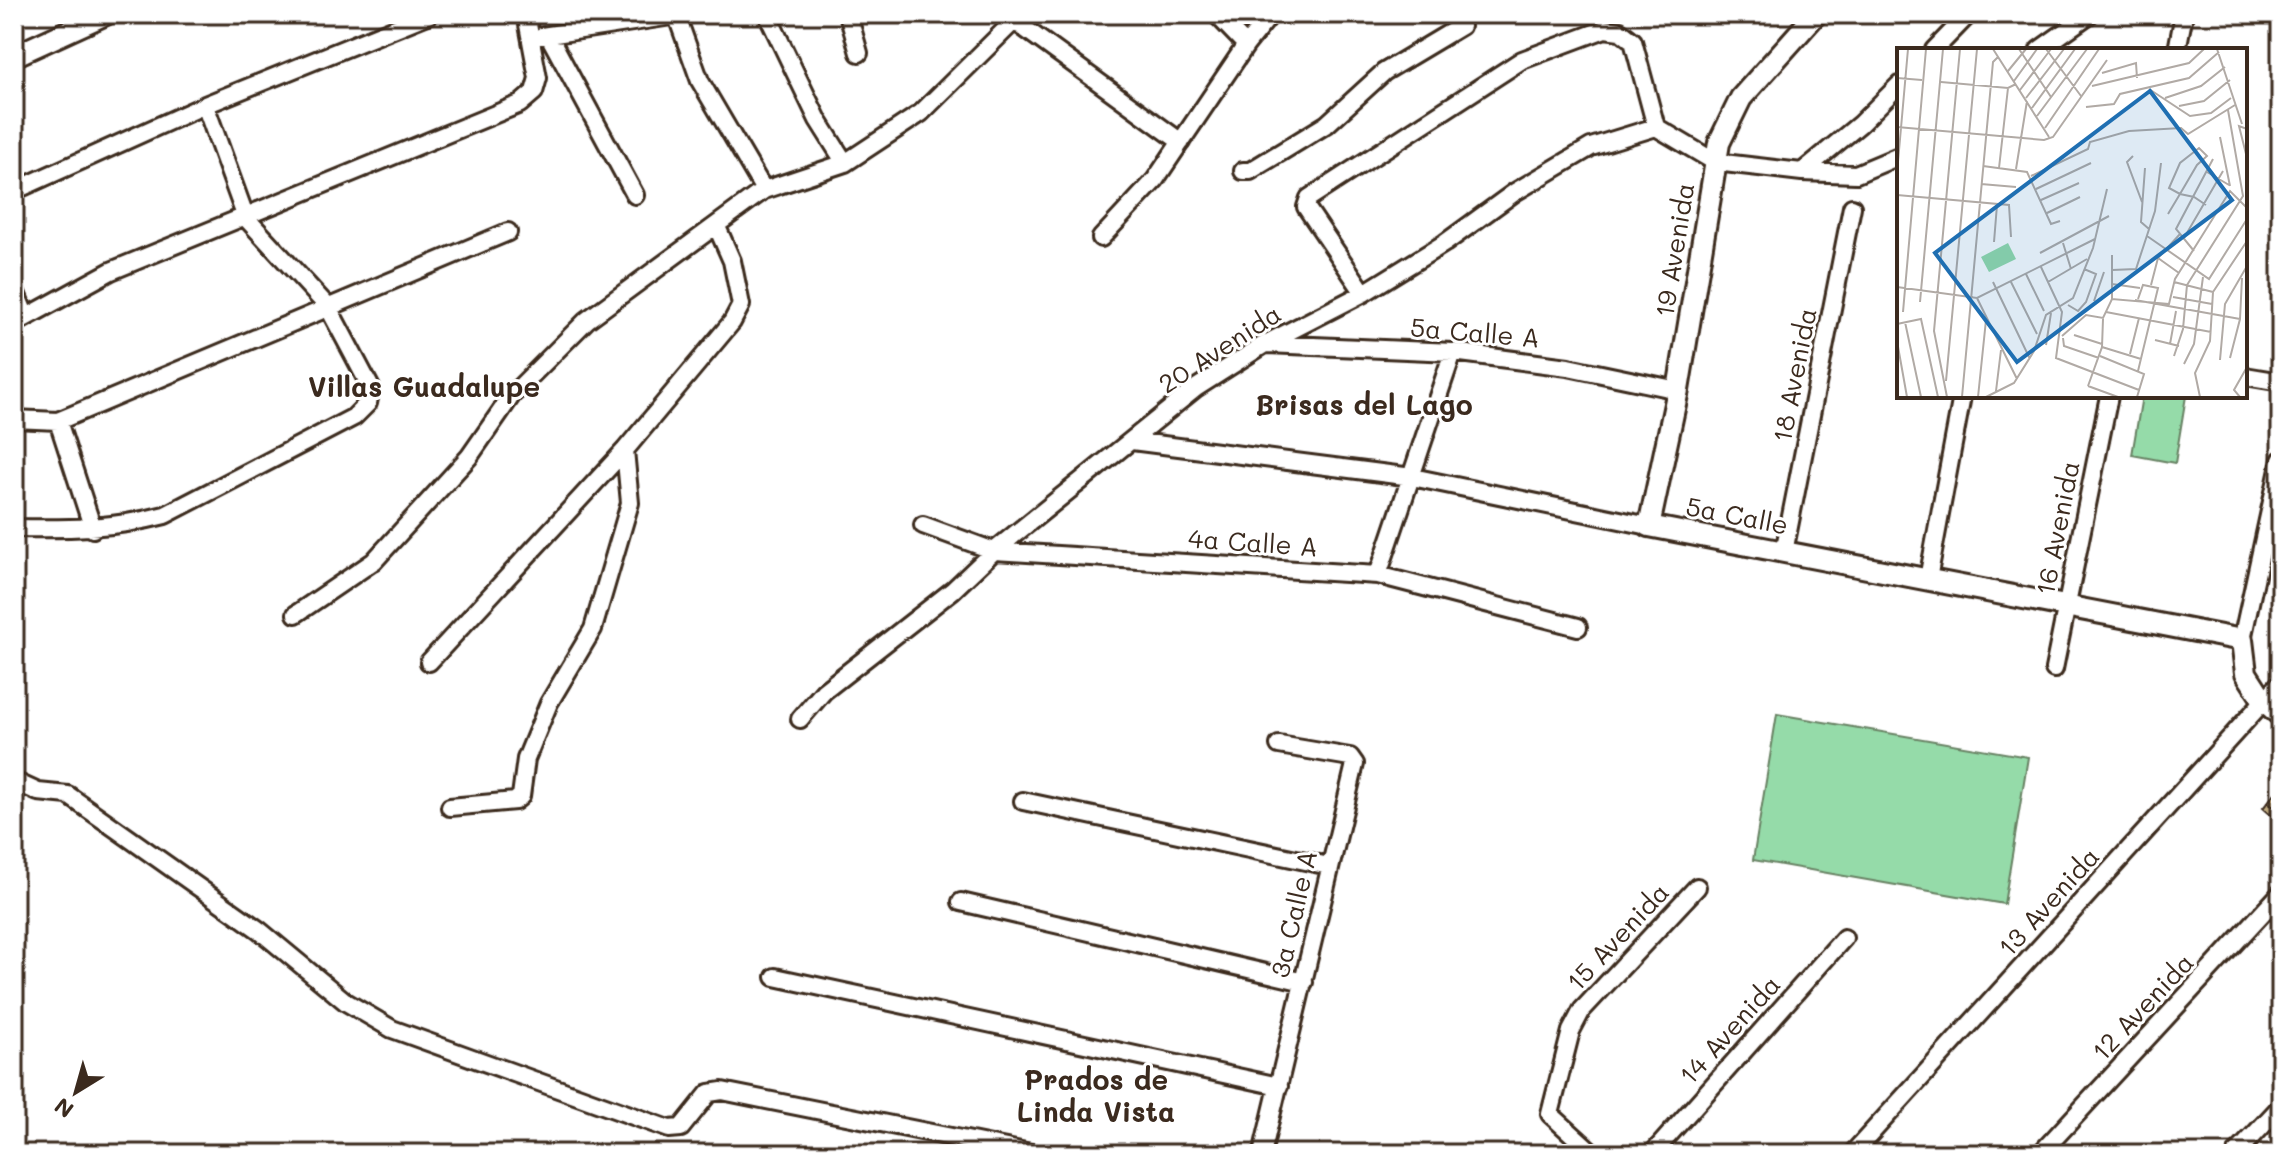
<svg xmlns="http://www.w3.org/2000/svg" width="2295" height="1168" viewBox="0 0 2295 1168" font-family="Mali,sans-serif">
<rect width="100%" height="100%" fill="#fff"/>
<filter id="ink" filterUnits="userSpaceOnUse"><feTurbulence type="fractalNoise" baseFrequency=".0125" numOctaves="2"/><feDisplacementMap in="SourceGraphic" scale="16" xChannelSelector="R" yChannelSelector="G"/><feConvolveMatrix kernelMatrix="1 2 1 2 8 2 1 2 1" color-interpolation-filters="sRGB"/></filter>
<g filter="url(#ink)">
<!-- green -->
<path fill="#95dba9" stroke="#688264" stroke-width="2" d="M2142,396H2186L2175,463L2132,455Z
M1777,714L2028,757L2004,904L1753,860Z"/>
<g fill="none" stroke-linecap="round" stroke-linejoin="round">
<!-- minor casing -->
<g stroke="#3b2a1e" stroke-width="22">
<path id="minor" d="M676,14L700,81L764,190
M767,14L818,120L845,163
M848,14L859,53
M1216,14L1246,45
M542,36L685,14
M549,36L635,195
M1934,50L1969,14
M2039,50L2090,14
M2177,50L2184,14
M1243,171H1250L1327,124L1384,72L1461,26
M1802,172L1860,124L1899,85
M14,191L205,105L430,14
M1101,238L1155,180L1246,45L1271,14
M14,288L26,317
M1364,293L1306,207L1309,198L1522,60L1605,29L1620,31L1633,41L1656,127
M14,324L111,271L520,104L534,92L538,78L526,14
M1267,344L1453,352L1568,367L1678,390
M2245,376L2281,382
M14,419L58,421L508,232
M58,421L93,529
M1132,441L1412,477L1649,526
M923,525L994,551L1378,575L1578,627
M14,528C69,529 111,529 165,515L354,417L368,403L371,388L328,307L246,218L205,105
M1784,552L1852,207
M1378,575L1453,352
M1928,579L1962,396
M296,614L374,561L469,457L512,395L587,320L764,190L845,163L921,113L1012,23L1020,25L1181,142
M2242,640L2281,460
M429,662L625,450L732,322L741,305L732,261L717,227
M2054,669L2109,396
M800,719L824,691L953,590L994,551L1196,388L1265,344L1364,293L1445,243L1515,192L1591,147L1656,127L1715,162L1802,172L1856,174L1899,156
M14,781L38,792L68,795L259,930L346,1002L392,1029L669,1129L681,1128L709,1093L722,1091L1036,1154
M1023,801L1329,866
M450,807L515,801L521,796L526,759L549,703L593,629L630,503L625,450
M961,902L1304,982
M775,977L1279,1086
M1262,1154L1355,764L1350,757L1279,745
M1594,1154L1550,1114L1571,1031L1582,1010L1697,887
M1652,1154L1844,938
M1852,1154L2281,682
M2040,1154L2281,893
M2236,1154L2281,1106"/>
</g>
<!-- tertiary casing -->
<g stroke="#3b2a1e" stroke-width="26">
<path id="tertiary" d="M1816,14L1741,98L1719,143L1678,390L1649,526L2242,640L2246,673L2264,701L2281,716
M14,56L106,14"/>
</g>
<!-- minor -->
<use href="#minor" stroke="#fff" stroke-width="16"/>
<!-- tertiary -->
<use href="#tertiary" stroke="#fff" stroke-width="20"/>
</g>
<!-- wall -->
<path fill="#bea97e" stroke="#3b2a1e" stroke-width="2" d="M2281,786V824L2263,808Z"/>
<!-- building -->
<path fill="#ddc493" stroke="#3b2a1e" stroke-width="2" d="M2281,786V813L2268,802Z"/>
</g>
<g text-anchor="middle" stroke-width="6" stroke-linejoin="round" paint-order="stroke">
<!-- street labels -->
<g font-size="26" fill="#3b2a1e" stroke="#fff">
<text transform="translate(1675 250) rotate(-81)" y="9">19 Avenida</text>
<text transform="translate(1475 333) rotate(5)" y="9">5a Calle A</text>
<text transform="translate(1220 349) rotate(-33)" y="9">20 Avenida</text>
<text transform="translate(1795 375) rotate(-79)" y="9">18 Avenida</text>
<text transform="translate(1737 516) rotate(11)" y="9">5a Calle</text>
<text transform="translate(2058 528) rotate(-79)" y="9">16 Avenida</text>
<text transform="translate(1253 543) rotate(4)" y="9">4a Calle A</text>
<text transform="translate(2049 902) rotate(-48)" y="9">13 Avenida</text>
<text transform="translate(1294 914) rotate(-77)" y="9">3a Calle A</text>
<text transform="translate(1618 937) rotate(-47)" y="9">15 Avenida</text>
<text transform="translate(2143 1007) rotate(-47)" y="9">12 Avenida</text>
<text transform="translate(1730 1030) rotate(-48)" y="9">14 Avenida</text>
</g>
<!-- neighbourhood labels -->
<g font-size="28" font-weight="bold" fill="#3b2a1e" stroke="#fff">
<text x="424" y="397">Villas Guadalupe</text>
<text x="1364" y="415">Brisas del Lago</text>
<text x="1096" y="1090">Prados de<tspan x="1096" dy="32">Linda Vista</tspan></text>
</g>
</g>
<!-- overview -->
<g transform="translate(1897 48)">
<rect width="350" height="350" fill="#fff"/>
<path d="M111,195L119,211L92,224L84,209Z" fill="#95dba9"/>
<path fill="none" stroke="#b1aaa5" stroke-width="2" d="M96,1L152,89M122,1L154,49M149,1L184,48M320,1L345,76M111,23L129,1M205,25L239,15L240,30M0,30L25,32M117,33L140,1M44,34L111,40L119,36M195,38L292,15L307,1M252,41L293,68L314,65L334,50M123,42L154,1M129,50L167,1M268,50L304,38L328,19M282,58L307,53L333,32M189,59L217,56L223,46L292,30L322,4M135,60L178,1M140,68L190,1M0,79L147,92L156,89L210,12M148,80L202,1M350,81L342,78L350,110M323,89L333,138M236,108L230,114L245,154M86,118L130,124L154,176L163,173M102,120L111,40M248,120L244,174L252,181M119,121L130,53M310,124L332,137M0,125L11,1M134,128L191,101L193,94L232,83L284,80L291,86L338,57M84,136L119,139M139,141L194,115M0,147L112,157L114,189M144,152L182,135M150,165L183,149M271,166L283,146L300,117L310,108L302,100L283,115L272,140L283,146L297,149L309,157M250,188L312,231L350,171M287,190L326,123M97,194L100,157M166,195L174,221M297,203L279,181L316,111M143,205L212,168M261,210L282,225M144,219L165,264L159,310L242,342M215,222L239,221L258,163L264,115M129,226L147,263M96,234L133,311M114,234L140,286M151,234L190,211M277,234L316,244M215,236L243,240M254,237L261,210L283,186M0,239L80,250L198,191M316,244L350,193M276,249L315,256M80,250L120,331M215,251V207M238,252L343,271M197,253L207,224M23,254L46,1M171,257L181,263L189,254L199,226L187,221M6,264L29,1M209,264L314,284M8,274L24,349M0,276L24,271L41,349M177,287L205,296M165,288L189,267L206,270L215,251L272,256L278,231L333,143L350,160M166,290L167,298L202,310M258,292L282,298M0,293L10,349M273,296L279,263M149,297L154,265M205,299L244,311M233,306L242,270M203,308L247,326L240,349M277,308L286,281L290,237L346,148L331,62M333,310L343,271L345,230M323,312L328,256L350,218M287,316L297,296L306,229M241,323L261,240L246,237L241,251M49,333L80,1M191,338L205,299L206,271M191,338L221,349M99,343L104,302M50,349L37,283L63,1M65,349L96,14L101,9M81,349L89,272M89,349L117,335L137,303L149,267L176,250L196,200L210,141M303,349L298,325L313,293L316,244M343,349L337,342L350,319"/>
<path fill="#1f6fb2" fill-opacity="0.15" stroke="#1f6fb2" stroke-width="4" d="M253,43L335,152L120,314L38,205Z"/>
<rect width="350" height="350" fill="none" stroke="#3b2a1e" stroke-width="4"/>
</g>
<!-- margin -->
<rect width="2295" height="1168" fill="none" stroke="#fff" stroke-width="48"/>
<rect x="24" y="24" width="2247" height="1120" fill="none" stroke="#3b2a1e" stroke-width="3" filter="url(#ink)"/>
<!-- north arrow -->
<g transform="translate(76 1092) rotate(217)" stroke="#ffffff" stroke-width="6" paint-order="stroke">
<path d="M0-6L14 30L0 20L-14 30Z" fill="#3b2a1e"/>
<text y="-12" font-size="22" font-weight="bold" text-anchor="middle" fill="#3b2a1e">N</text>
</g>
</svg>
